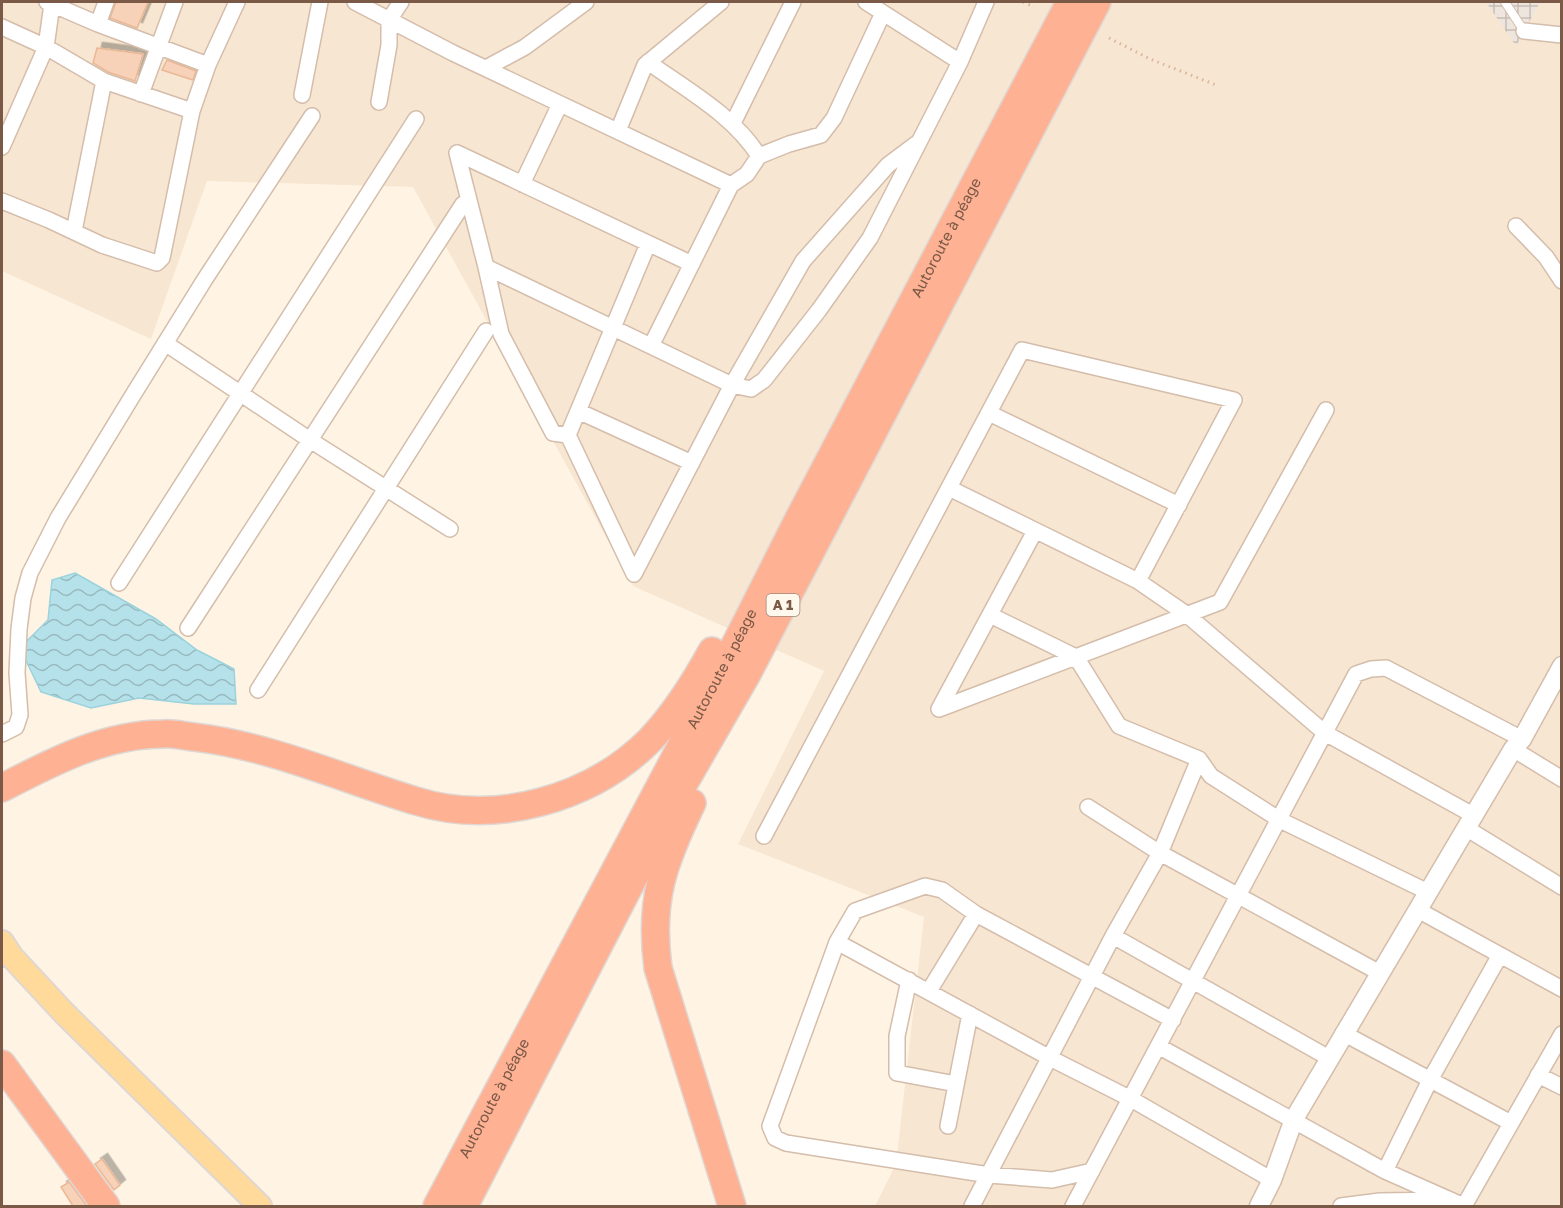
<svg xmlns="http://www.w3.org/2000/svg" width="1563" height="1208" viewBox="0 0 1563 1208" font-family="'Golos Text',sans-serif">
<defs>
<pattern id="industrial-grid" width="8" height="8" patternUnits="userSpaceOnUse" patternTransform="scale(1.5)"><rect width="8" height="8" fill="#eee6de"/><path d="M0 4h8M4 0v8" fill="none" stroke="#c6bdb6"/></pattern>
<pattern id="water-waves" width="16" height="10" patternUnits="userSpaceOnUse" patternTransform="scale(1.5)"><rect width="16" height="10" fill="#b5e2ea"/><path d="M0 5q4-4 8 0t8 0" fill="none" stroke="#98babf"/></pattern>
<filter id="shadow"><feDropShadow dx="5.5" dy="-5.5" stdDeviation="0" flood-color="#0004"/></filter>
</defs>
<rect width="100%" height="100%" fill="#fff4e3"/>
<!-- residential -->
<path fill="#f7e6d1" d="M2,2H1561V1206H875L896,1164L924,917L738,844L824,671L633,586L413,187L207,181L151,339L2,271Z"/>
<!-- industrial -->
<path fill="url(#industrial-grid)" d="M1486,2H1540L1516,46Z"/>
<!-- water -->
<path fill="url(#water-waves)" stroke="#9ad2dd" stroke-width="1.5" d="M75,573L156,619L197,650L234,669L236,704H194L139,698L91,708L41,692L20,648L48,620L52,580Z"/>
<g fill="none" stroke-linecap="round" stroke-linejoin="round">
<!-- stream -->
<path stroke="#9ad2dd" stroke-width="4.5" d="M2,966L3,964"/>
</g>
<!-- building -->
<path fill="#f7d2b8" stroke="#ebb896" stroke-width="1.5" filter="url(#shadow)" d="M116,2H148L137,28L110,18Z
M97,48L143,54L135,81L108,72L93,63Z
M167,60L196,71L193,80L162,70Z
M102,1159L120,1185L114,1190L95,1164Z
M69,1182L87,1206H73L61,1187Z"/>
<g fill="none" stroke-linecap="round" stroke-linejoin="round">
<!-- service casing -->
<g stroke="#d4bdab" stroke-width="10">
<path id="service" d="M1505,2L1524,31"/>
</g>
<!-- minor casing -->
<g stroke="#d4bdab" stroke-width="18">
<path id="minor" d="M47,2L98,24L208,65
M355,2L453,53L731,185
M866,2L960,62
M98,24L106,2
M2,27L46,47L104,81L192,111
M1524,31L1562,35
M648,62C687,90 733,115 759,156
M486,68L525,47L586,2
M141,94L175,2
M302,95L320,2
M379,102L389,45V20L401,2
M733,123L793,2
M618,131L645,65L721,2
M2,147L46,47L52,4
M457,153L486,267L501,334L553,433L568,435
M457,153L692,264
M522,184L560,104
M2,201L49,220L102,245L157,263L162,258L192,111L208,65L237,2
M1516,226L1546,257L1562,281
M74,231L104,81
M486,267L732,385L751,389L764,380L819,310L870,238L960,62L986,2
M165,343L310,440L450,529
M651,346L731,185L747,174L759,156L789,144L821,135L834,118L883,13
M578,411L692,463
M989,413L1179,505
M949,488L1138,581L1186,614L1325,733L1473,815
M634,574L732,385L803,261L888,165L916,144
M634,574L568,435L648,244
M119,583L416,119
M990,615L1076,657L1119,726L1199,759L1211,776L1280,820L1428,892
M188,628L463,204
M258,690L486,331
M939,709L1220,602L1326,410
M939,709L1035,531
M2,734L16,727L20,715L17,673L19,629L23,598L30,573L58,518L133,395L205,279L312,116
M1513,749L1562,779
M1088,807L1160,853L1380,973
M1466,828L1562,887
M764,836L1022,350L1234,400L1138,581
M1418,910L1562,989
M1113,936L1329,1058
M837,942L770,1126L775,1138L786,1143L989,1175L1052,1180L1092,1171
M909,980L897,1036V1073L956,1084
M929,991L976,914
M1173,1020L976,914L942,890L925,886L855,911L837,942L1050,1058L1131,1099L1272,1180
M1343,1033L1511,1123
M1158,1046L1385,1171L1464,1206
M1538,1075L1562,1087
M948,1126L970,1014
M1385,1171L1430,1080L1500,955
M972,1206L1113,936L1160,853L1199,759
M1073,1206L1356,674L1371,669L1386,668L1522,739
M1341,1206L1380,1201L1446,1200
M1466,1206H1464L1562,1034"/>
</g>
<!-- tertiary casing -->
<g stroke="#d4bdab" stroke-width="21">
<path id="tertiary" d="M1259,1206L1272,1180L1294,1119L1513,749L1522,739L1562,666"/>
</g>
<!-- primary casing -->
<g stroke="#dfd7d3" stroke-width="26">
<path id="primary" d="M2,942L12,957L65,1014L260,1206"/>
</g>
<!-- motorway casing -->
<g stroke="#dfd7d3" stroke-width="30">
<g id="motorway">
<path d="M2,788C52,762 105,734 163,734C173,733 184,736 194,737C271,746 343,779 416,801C496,826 591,799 650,740C675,714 695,682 712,651"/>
<path d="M692,803C663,863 649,900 658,968L732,1206"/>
<path d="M2,1064L106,1206"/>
<path id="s1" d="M437,1206L736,643L798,520L1070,2"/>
<path d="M464,1206L668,811L747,674L1097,2"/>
</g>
</g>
<!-- path -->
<path stroke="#dcb59b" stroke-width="3" stroke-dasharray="1.5 4.5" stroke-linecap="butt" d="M1023,2L1034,7
M1109,38L1150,59L1216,85"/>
<!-- service -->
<use href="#service" stroke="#fff" stroke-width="8"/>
<!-- minor -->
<use href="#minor" stroke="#fff" stroke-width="15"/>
<!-- tertiary -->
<use href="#tertiary" stroke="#fff" stroke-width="18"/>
<!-- primary -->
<use href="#primary" stroke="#ffda9a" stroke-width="22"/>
<!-- motorway -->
<use href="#motorway" stroke="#ffb194" stroke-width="27"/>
</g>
<g text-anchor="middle" stroke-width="5" stroke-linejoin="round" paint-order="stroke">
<!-- shield labels -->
<rect fill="#fff8ec" stroke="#a28978" stroke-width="1.5" x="766.5" y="594" width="33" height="22" rx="4.5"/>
<g font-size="14" font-weight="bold" fill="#7a5946">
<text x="783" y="610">A 1</text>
</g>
<!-- street labels -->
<g font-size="15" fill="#7a5946" stroke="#fff8ec">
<text dy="5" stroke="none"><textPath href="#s1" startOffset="1094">Autoroute à péage</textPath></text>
<text dy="5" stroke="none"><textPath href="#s1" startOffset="608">Autoroute à péage</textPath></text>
<text dy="5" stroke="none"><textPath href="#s1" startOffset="122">Autoroute à péage</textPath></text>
</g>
</g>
<!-- border -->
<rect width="1563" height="1208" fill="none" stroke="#7a5946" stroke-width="6"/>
</svg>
